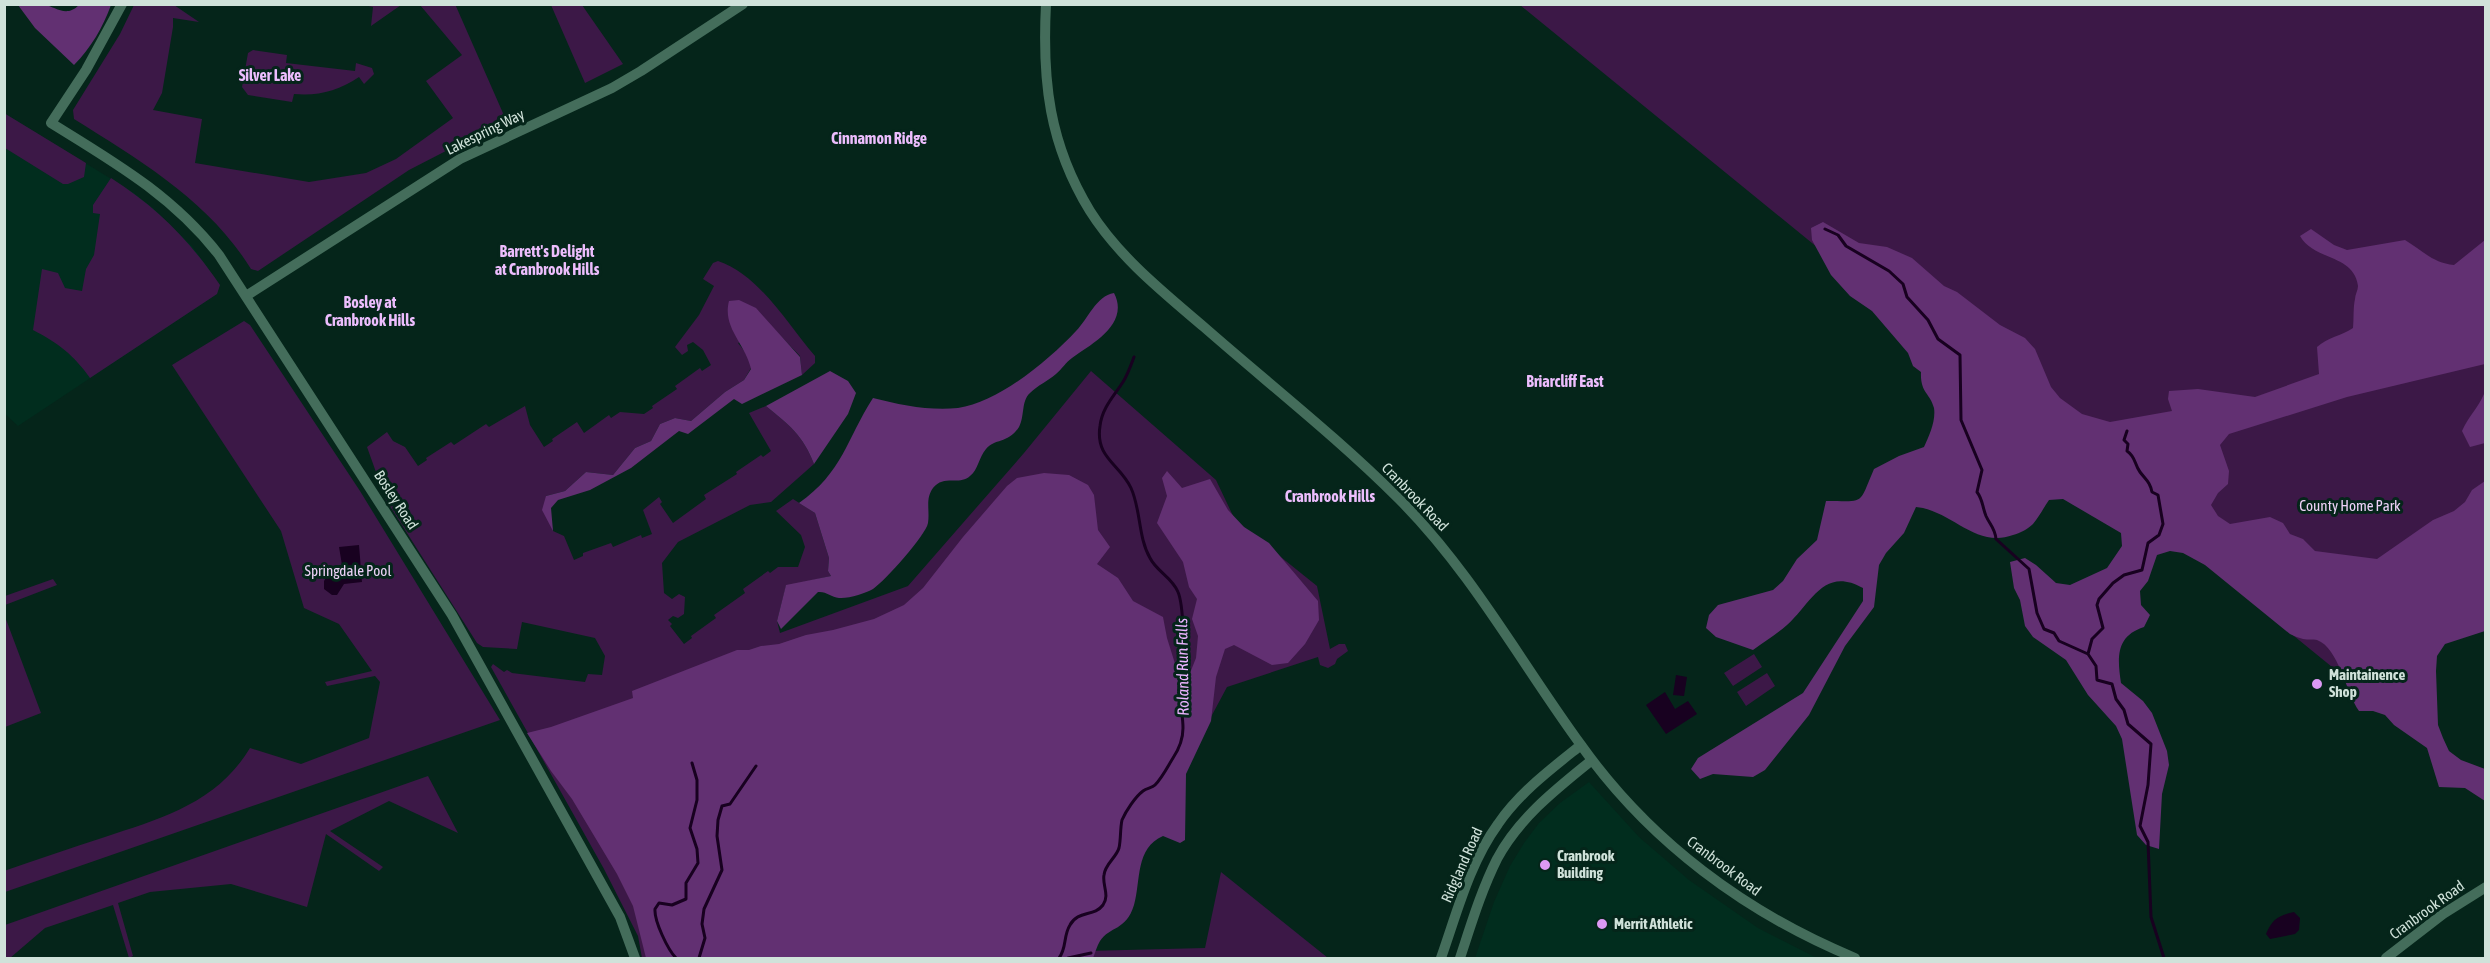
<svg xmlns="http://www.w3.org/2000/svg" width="2490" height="963" viewBox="0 0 2490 963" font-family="'Asap Condensed',sans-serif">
<rect width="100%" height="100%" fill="#05251a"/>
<!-- built -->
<path fill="#012d1e" d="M4,113L134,193L153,208L192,246L220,285L217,294L18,426L4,413Z
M1589,782L1639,837L1689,880L1758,928L1817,958H1475L1494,902L1510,866L1524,843L1539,823L1560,803Z"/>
<!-- green -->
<path fill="#3c1847" d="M455,4L506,120L409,170L258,271L251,269C209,201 141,161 74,119L73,110L120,34L134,5H174L199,22L173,18V27L162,93L153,110L202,119L195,163L309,182L366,173L396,159L453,118L426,81L462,55L420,5Z
M364,5V4L401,5L371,26L373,7Z
M551,5H582L623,64L585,83Z
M1520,5H2485V573L2391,715Z
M253,50L287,55L286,63L355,71L356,63L372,68L374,74L364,84L359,77C338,91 319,96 294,94L292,102L248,95L242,87L248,53Z
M4,113L86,163L84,177L68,184H63L5,148Z
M111,178C158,208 189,240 220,285L217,294L90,378C74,355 58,343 33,330L42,269L58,273L65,288L82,291L86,269L94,255L100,214L93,213V205Z
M718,261C760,275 787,324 815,356V363L802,375L800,356L772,327L738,343L749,357L751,368L744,380L725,392L691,421L675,418L660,424L651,441L635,448L613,475L586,472L565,491L546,496L553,531L564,536L574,560L583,556V553L611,543L613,547L641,535L642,538L652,534L643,510L659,497L662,502L660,504L673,523L706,499L704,495L737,474L736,472L761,455L763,457L771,451L749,413L766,406C789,425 803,435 814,464L771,502L750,505L678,542L662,563L664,593L672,599L679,594L685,597L684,614L678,618L673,616L668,620L672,624L670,626L684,644L692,638L691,636L716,618L714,615L745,593L743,589L768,571L770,573L778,567H798L805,547L801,535L776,511L793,499L815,513L829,558L828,571L831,576L786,586L777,621L780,633L908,586L1024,453L1091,371L1216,480L1235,520L1317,586L1330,649L1339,644H1345L1348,651L1337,659L1335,664L1328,668L1320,665L1318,657L1227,687L1086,951L1205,948L1221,872L1328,958H642L638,936L604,869L491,667L493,664L504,672L507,670L512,673L585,682L588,674L602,675L605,656L595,638L522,622L517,649L483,647L477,643L386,500L367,447L387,432L393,441L405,447L418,466L427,460L426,458L451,442L454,445L486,424L489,427L525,406L530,425L544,447L553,441L552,439L577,422L584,433L609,415L611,418L620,412L644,414L653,408L652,406L677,389L675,386L700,368L702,371L711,365L703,350L693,342L687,345L688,351L682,355L675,347L699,315L714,286L703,279L713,263Z
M244,321L250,325L360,491L500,720L5,892L4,871C38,859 71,848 105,837C162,818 217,803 250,748L301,764L369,738L380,682L375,676L327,686L325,682L372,671L339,624L304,608L281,531L172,365Z
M53,579L57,585L5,605V596Z
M4,614L41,713L5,727H4Z
M1754,654L1762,667L1733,686L1724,673Z
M1767,673L1775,686L1746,706L1737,692Z
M428,776L458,833L389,801L330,831L383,867L379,871L326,834L307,907L231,884L150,892L118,903L133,956L129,958L113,905L45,928L10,958H5V925Z"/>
<!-- forest -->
<path fill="#623072" d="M18,5C25,4 35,3 43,4C56,7 66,18 79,5H111C103,27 91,48 74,65L35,28Z
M1823,222L1859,243L1887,247L1912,258L1944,286L1957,292L2000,325L2025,338L2035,349L2051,387L2060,398L2082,414L2110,422L2172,411L2168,399L2169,391L2198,389L2255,397L2319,374L2317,347C2328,337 2341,336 2353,328C2354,318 2353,308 2355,299C2355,295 2358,290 2358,286C2354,254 2314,261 2300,236L2311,229L2334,245L2347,250L2405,240C2423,251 2433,263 2454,265L2485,240V364L2347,397L2229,434L2220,445L2229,471L2228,484L2218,493L2211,505L2218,516L2230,524L2270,517L2283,523L2290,534L2303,539L2315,551L2377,559L2433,520L2454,511L2465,502L2472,490L2485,481V631L2445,644L2437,656L2436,671L2438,725L2443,738L2449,751L2461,760L2485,769V801L2465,788L2439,787L2427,748L2394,725L2385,715L2373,711H2359C2346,693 2339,648 2317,640C2313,639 2308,640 2303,639C2299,638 2294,636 2290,634L2205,565L2183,553L2170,551L2157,555L2148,581L2140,591L2141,605L2150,615L2144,627C2116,636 2117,657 2121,683L2143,701L2152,713L2167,751L2169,765L2162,794L2159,849L2146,845L2137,835L2122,739L2116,726L2088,695L2066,660L2033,637L2025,626L2020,600L2014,588L2010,562L2025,558L2036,565L2056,583L2070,585L2107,568L2122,546L2121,533L2063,499L2049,500C2044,507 2039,517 2033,524C2028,529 2020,533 2013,535C1976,549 1951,510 1916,507L1904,533L1886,553L1879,565L1874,607L1845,646L1809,715L1765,770L1753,777L1713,774L1700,779L1691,769L1698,758L1803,693L1863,601V588C1824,566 1812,602 1787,625C1777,634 1764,642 1753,650L1716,637L1706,628L1709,615L1718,605L1773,590L1783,581L1797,559L1817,540L1826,501C1866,501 1858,506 1874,469L1899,456L1924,447C1929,436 1936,421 1934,408C1930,393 1920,393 1921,372L1913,366L1908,353L1872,311L1850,296L1831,275L1812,240L1811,228Z
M1114,293C1130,324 1092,344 1072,358C1066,362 1062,369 1056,374C1048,381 1038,385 1030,393C1021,401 1025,416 1019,427C1008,444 995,438 986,449C979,457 978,470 970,476C959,486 944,474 933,488C925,499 930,510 928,523C926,535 885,581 873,589C866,593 848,599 839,598C831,597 826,591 818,592L781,629L777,621L786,585L831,576L828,571L829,558L815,513L799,503C843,472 846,440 873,398C900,405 930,411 958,408C999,402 1049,360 1076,331C1088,319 1096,296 1114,293Z
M739,300L756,308L800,357L802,375L742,404L734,399L688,434L679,431L631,468L590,490L558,500L551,508L553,531L542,510L546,496L565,491L586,472L613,475L635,448L651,441L660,424L675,418L691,421L725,392L744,380L751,369C746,344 722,328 729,301Z
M830,371L848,381L856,393L848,414L814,464C803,435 789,425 766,406Z
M2484,394H2485V443L2470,447L2462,431C2468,417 2478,408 2484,394Z
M1167,471L1182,488L1210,479L1228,510L1244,527L1269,543L1318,601L1319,620L1305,644L1288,663L1272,665L1234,645L1225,649L1216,677L1211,721L1186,774L1185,840L1180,843L1163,836C1135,848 1141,881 1134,905C1126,931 1110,926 1100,941C1097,946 1095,953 1093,958H646L633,906L617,874L572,799L551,771L527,733L551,727L633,698L632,691L737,650H749L761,646L779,644L806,635L833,630L874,619L904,605L923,588L963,537L1007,486L1017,478L1044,473L1069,475L1088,485L1094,495L1098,530L1110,547L1097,564L1118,578L1133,601L1163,617L1167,638L1177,670L1186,677L1190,673L1196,658L1198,636L1192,619L1197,599L1189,587L1183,562L1157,523L1167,496L1162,478Z"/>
<!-- water -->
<path fill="#180120" d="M359,545L362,582L344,584L337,595H332L324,589V581L333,566L342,565L339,547Z
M1676,675L1687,677L1684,696L1673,695Z
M1665,692L1675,709L1688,701L1697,714L1666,734L1646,705Z
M2294,912L2300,918L2299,930L2295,934L2270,939L2266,934C2272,919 2279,915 2294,912Z"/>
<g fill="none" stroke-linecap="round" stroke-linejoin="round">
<!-- stream -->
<path stroke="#180120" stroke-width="3" d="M1825,229L1838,235L1846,246L1889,271L1903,284L1907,297L1928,320L1938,339L1960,355L1961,420L1982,470L1977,492C1983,500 1982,506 1986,516C1990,525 1995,528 1996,539L2029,569L2037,613L2044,629L2054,633L2059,641L2088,654L2096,666L2097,680L2112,684L2116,699L2124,710L2128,724L2151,744L2148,785L2140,826L2148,842L2151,917L2164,958
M2486,561V562
M2088,654L2092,639L2103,628L2097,605L2099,599L2113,583L2124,575L2142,570L2148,543L2159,535L2163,524L2158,495L2152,492C2150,482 2146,480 2140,472C2134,464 2136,457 2127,451L2128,444L2124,440L2127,431
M676,958C668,950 654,921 655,909L659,903L672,905L686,899V883L698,863L697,849L690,828L697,800V780L692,763
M699,958L705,938L702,924L704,909L722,870L717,836L718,820L722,806L730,804L756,766
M1059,958C1067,948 1063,936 1070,925C1078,910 1094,917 1103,905C1110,895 1102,885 1104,875C1105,864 1116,858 1119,848C1121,839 1120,829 1122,820C1126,811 1135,797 1143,791C1147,788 1152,788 1155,785C1162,778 1168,766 1173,758C1179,749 1183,738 1183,728C1183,716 1180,704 1180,692C1180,684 1182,677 1183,669C1184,653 1184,606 1178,592C1172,577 1157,572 1150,558C1138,537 1141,510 1131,488C1120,464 1095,458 1100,426C1102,408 1114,396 1123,382C1128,374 1131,365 1134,357
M1068,958L1091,953"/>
<!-- tertiary -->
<path stroke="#446d5b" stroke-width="10" d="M122,4L86,70L51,123C114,162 172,195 219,255L452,615L620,917L635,958
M1046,4C1042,81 1049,144 1090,211C1119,257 1163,292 1204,327C1269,384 1338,438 1399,499C1472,572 1521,663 1581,745C1650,842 1746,913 1855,958
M246,296L460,159L612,88L641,71L743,4
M1441,958C1457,913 1469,864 1498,824C1520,792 1551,769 1581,745
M1460,958C1471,925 1481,891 1497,859C1519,818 1556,789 1592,760
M2386,958L2443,914L2486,887"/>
</g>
<!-- markers -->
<g fill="#dc99f4" stroke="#05251a" stroke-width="2">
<circle cx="2317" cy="684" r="6"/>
<circle cx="1545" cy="865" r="6"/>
<circle cx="1602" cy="924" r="6"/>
</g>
<g text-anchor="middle" stroke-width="6" stroke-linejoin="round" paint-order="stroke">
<!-- street labels -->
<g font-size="15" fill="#d0e2da" stroke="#05251a">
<text transform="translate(485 132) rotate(-26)" y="5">Lakespring Way</text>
<text transform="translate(1415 497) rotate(46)" y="5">Cranbrook Road</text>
<text transform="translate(396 500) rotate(57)" y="5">Bosley Road</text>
<text transform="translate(1462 865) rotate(-66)" y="5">Ridgland Road</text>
<text transform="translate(1724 866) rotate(37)" y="5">Cranbrook Road</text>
<text transform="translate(2427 910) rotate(-36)" y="5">Cranbrook Road</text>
</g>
<!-- park labels -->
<g font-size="15" fill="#edd1f7" stroke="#05251a">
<text x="2350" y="511">County Home Park</text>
<text x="348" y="576">Springdale Pool</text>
</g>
<!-- poi labels -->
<g font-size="15" font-weight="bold" fill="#d0e2da" stroke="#05251a" text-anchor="start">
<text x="2329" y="680">Maintainence<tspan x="2329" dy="17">Shop</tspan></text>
<text x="1557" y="861">Cranbrook<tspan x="1557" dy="17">Building</tspan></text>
<text x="1614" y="929">Merrit Athletic</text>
</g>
<!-- neighbourhood labels -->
<g font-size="16" font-weight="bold" fill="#ecbdfd" stroke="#05251a">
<text x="270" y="81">Silver Lake</text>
<text x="879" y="144">Cinnamon Ridge</text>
<text x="547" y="257">Barrett's Delight<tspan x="547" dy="18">at Cranbrook Hills</tspan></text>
<text x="370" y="308">Bosley at<tspan x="370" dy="18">Cranbrook Hills</tspan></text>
<text x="1565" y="387">Briarcliff East</text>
<text x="1330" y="502">Cranbrook Hills</text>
</g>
<!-- water labels -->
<g font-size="16" font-style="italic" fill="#ebb3ff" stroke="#05251a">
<text transform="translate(1182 667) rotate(-91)" y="6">Roland Run Falls</text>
</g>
</g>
<!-- border -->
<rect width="2490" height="963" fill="none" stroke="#d0e2da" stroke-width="12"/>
</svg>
